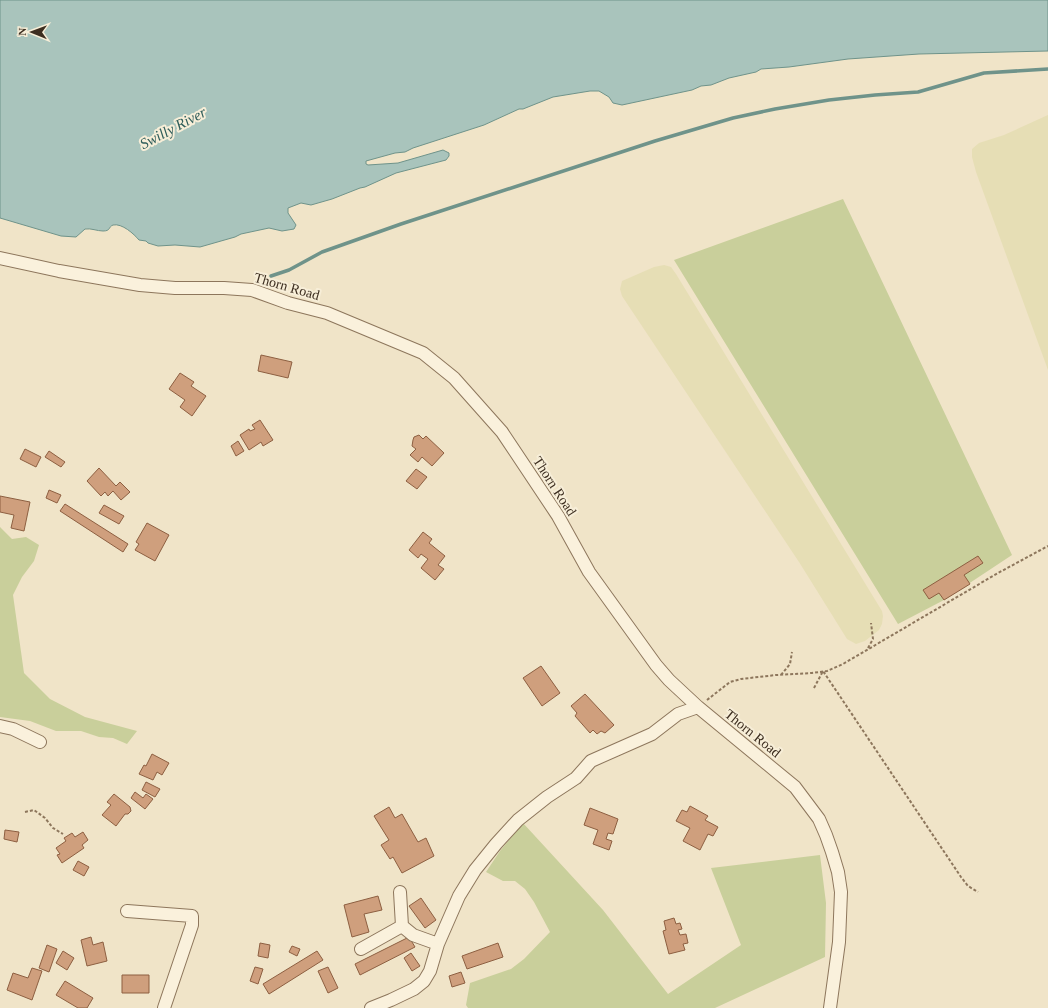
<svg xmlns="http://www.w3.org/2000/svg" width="1048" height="1008" viewBox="0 0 1048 1008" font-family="'Times New Roman',serif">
<rect width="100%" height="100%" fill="#f0e4c8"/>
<!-- farmland -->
<path fill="#e6deb5" d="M1048,115V370L976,172L972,157V149L979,143L1004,135Z
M664,265L671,267L676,274L882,611L883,616L882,624L879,630L865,641L856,644L847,639L799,562L622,296L620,289L622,281L654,267Z"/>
<!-- green -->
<path fill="#c9cf9b" d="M843,199L1012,555L944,600L898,624L674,260Z
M0,527L12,539L26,537L39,545L34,561L22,577L13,595L24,673L50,699L85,717L137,731L127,744L113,738L99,737L81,731H56L30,721L0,717Z
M523,823L603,910L668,994L741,945L711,868L820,855L826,903L825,957L715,1008H468L466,1005L470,983L511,969L524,959L550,932L534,902L525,889L515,881H503L486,872L500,851Z"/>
<!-- water -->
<path fill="#a9c4bc" stroke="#6f938a" d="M0,0H1048V51L919,54L848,59L789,67L761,69L756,72L729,78L711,85L701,86L692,90L622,105L613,103L609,97L599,91H590L553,97L523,109H519L484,125L413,148L405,152L395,153L366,161V164L368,165L398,163L443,150L449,153V156L446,160L396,173L365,187L360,188L332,199L311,205L301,203L288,208V213L296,225L294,229L282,231L269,228L241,234L235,237L200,247L175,245L158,246L148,243L146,241L139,240C134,234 122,223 113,225C108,227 111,231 103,231C97,231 91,228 85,229L76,237L61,236L0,218Z"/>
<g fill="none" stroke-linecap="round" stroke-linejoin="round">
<!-- stream -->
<path stroke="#6f938a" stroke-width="3.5" d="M271,276L289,270L322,252L401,224L655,141L733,118L775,109L829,100L875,95L918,92L984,73L1048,69"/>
</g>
<!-- building -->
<path fill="#cf9f7d" stroke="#8d5f41" d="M261,355L292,362L288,378L258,371Z
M180,373L194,382L191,386L206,396L192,416L180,407L185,400L169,389Z
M260,420L273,440L263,446L261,442L249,450L240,435L249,429L250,431L255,429L252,425Z
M419,435L423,439L426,436L444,453L432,466L422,457L418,462L410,455L416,449L412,446L413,440L414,437Z
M238,441L244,451L236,456L231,446Z
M25,449L41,457L36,467L20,459Z
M49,451L65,462L61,467L45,457Z
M99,468L116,486L120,482L130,492L121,500L113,491L108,496L105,492L101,496L87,481Z
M416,469L427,477L417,489L406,481Z
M49,490L61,495L57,503L46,498Z
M0,496L30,502L24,531L11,528L14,515L0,512Z
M65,504L128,544L123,552L60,511Z
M104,505L124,516L119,524L99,513Z
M147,523L169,535L155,561L135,550L139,544L136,542Z
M423,532L432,539L429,543L445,556L438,565L444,569L435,580L421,568L428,559L421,554L418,558L409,550Z
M978,556L983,563L964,575L970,584L944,600L939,593L929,599L923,590Z
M541,666L560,693L542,706L523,678Z
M585,694L614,725L605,733L601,731L597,734L593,730L590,733L575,716L577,713L571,706Z
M152,754L169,763L162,775L157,772L153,780L139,774L144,765L146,766Z
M146,782L160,789L155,797L142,790Z
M135,792L143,798L146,794L153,799L145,809L131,798Z
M114,794L130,807L131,811L128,814H125L116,826L102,815L111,805L107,802Z
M690,806L708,816L705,820L718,827L713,836L708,834L700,850L683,841L690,828L676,821L682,810L687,812Z
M389,807L395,818L402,814L418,842L426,838L434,856L402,873L393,857L390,859L381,845L389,840L374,816Z
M590,808L618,819L613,834L608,833L606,839L612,841L609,850L593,844L598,830L584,825Z
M5,830L19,832L17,842L4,839Z
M83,832L88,840L82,845L84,848L62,863L57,855L60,854L56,848L66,841L64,838L72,833L75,837Z
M78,861L89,867L84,876L73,870Z
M378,896L382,910L364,914L369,932L352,937L344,905Z
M421,898L436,920L425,928L409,906Z
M674,918L676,924L680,923L682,929L678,930L680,935L686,934L688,943L683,944L685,950L669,954L663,931L666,930L664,921Z
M91,937L93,945L103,942L107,961L87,966L81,940Z
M409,937L415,947L360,975L355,964Z
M260,943L270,945L268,958L258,956Z
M498,943L503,957L467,969L462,956Z
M47,945L57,949L49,972L39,968Z
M292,946L300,949L297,956L289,952Z
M63,951L74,958L67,970L56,963Z
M317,951L323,960L269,994L263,984Z
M411,953L420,966L412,971L404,958Z
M255,967L263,969L258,984L250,981Z
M328,967L338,988L328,993L318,971Z
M32,968L42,971L32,1000L7,990L13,973L28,978Z
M461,972L465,983L452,987L449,976Z
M122,975H149V993H122Z
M65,981L93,998L87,1008H78L56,995Z"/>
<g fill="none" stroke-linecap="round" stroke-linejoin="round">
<!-- street casing -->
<g stroke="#8d765c" stroke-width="14">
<path id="street" d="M0,258L59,271L140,285L175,288H224L252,290L288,303L327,313L423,353L454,378L502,432L558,516L589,572L656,665L669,680L698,707L795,787L819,819L826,835L832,852L838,872L841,892L839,942L830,1008
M0,726L13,729L40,742
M400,892L402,926L413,935L438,944
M127,911L192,916V925L164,1008
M361,949L402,926
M371,1008L391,1000L414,989L424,981L430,971L438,944L459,896L475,870L496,844L518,820L547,797L576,778L591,761L652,734L678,714L698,707"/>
</g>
<!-- path -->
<path stroke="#8d765c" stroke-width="2" stroke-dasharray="3 2" stroke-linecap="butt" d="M868,648L873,639L871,623
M781,675L790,664L792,652
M814,688L823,671L961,877L968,886L978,892
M707,700L730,682L741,679L776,675L812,673L827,671L843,664L998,573L1048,546
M25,812L34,810L45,818L53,828L63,834"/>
<!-- street -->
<use href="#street" stroke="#faf1dc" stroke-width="12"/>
</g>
<g text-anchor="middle" stroke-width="4" stroke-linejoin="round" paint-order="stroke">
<!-- street labels -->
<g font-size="14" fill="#3d2e20" stroke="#f7eed8">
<text transform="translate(287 286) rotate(16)" y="5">Thorn Road</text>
<text transform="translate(555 486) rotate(57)" y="5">Thorn Road</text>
<text transform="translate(753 733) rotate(39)" y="5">Thorn Road</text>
</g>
<!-- water labels -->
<g font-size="15" font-style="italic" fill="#2f5d5a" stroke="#f7eed8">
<text transform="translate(173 128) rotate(-28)" y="5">Swilly River</text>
</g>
</g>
<!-- north arrow -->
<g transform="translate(32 32) rotate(271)" stroke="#f7eed8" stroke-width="3" paint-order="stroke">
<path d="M0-3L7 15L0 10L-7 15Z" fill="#3d2e20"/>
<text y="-6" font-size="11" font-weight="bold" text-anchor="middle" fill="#3d2e20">N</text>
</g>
</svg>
